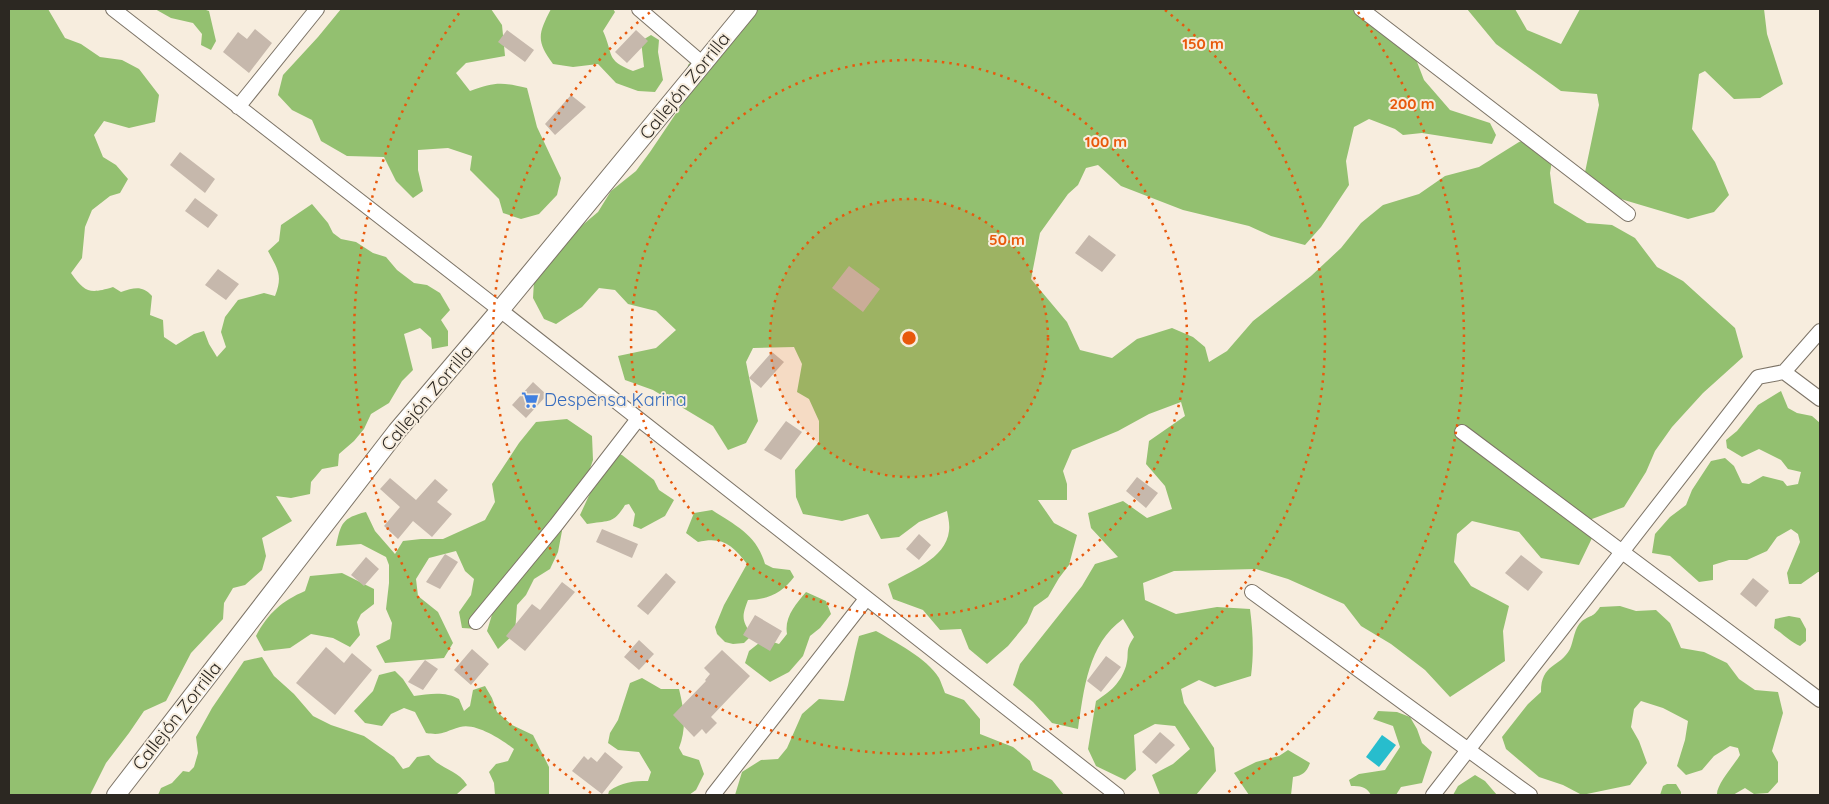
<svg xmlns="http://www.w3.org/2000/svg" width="1829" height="804" viewBox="0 0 1829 804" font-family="Quicksand,sans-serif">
<rect width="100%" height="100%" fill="#f7edde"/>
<!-- forest -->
<path fill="#93c070" d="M9,9H48L65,38L81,44L100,57L122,60L139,69L159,95L155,122L129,128L104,121L94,135L103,157L116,165L128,179L120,193L110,196L92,210L85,227L82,258L71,273C85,293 90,294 113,287L121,292C134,288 142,285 152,296L150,315L163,320L164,337L176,345L194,334L204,331L209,344L217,357L226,347L221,332L225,317L238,300L264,293L275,296C283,275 278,270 268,251L279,241L281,225L312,204L328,223L333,233L341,239L356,242L373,253L386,257L397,270L414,283L427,285L440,293L450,310L441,320L448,331V346L432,349L431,338L420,328L404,334L413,370L402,381L389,403L371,414L364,429L354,441L339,454L338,466L322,469L311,482L310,494L291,498L276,496L292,521L262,538L266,556L262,570L245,585L233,588L224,603L223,619L191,653L166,701L144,711L129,733L106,763L90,795H9Z
M155,9H203L209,11L216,41L211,50L201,45L202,34L193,23L171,18Z
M341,9H491L502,25L505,56L466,63L456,73L470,91C495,82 501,82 527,88L537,127L561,178L557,195L539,214L521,219L503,213L499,199L470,170L472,156L448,148L418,150V170L423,191L413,198L396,181L384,157L347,156L321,141L312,120L292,110L278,95L283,75L318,37Z
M551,9H613L615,12L603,31C614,55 605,60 633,71L644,67L641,41L651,35L659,40L658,52L663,80L655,92L638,91L616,83L598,64L573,67L553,64C536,41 538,34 551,9Z
M756,9H1366L1367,14L1383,17L1407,36L1424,80L1450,110L1490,123L1496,135L1492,144L1422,133L1403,135L1395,129L1369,119L1354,127L1346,161L1349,185L1321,227L1305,245L1271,236L1249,226L1183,210L1121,186L1098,165L1086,168L1078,185L1068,194L1040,233L1031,279L1067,322L1080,350L1112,358L1137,339L1172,328L1193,337L1205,347L1209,362L1227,351L1253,321L1311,276L1341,248L1361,223L1383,205L1419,194L1445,176L1479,167L1519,142L1538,135L1554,148L1550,173L1554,203L1587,223L1612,225L1635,238L1657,267L1683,281L1735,328L1743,357L1703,393L1672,427L1655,451L1646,472L1624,507L1592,519L1593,536L1579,565L1541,558L1519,532L1472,521L1457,534L1454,562L1471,586L1509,606L1503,631L1505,661L1450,697L1425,670L1391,644L1361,626L1344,604L1288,579L1256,569L1174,571L1143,583L1145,600L1176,614L1217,607L1250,609C1253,632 1254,653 1251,676L1215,687L1199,680L1181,689L1184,703L1214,748L1216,771L1196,795H1160L1152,775L1173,764L1190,749L1175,726L1155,724L1134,735L1136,770L1125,780L1096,766L1088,749L1096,701C1111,691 1120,684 1126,666C1130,652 1124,652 1134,637L1123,619C1088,644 1084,689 1078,729L1052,723L1033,702L1013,685L1020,664L1082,586L1095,564L1118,557L1091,528L1088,513L1123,501L1147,518L1172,509L1165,486L1146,464L1149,441L1185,416L1181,402L1149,414L1118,431L1072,450L1063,471L1067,484V500H1038L1054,523L1077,535L1069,565L1059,578L1048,597L1034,607L1027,623L1008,646L987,664L969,649L961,629L940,630L923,610L893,599L888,584C909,572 946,559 949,531C950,524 948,517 947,511L919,522L899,537L881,539L868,514L842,521L803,514L796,497L795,470L819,442V421L809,399L797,392L802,364L794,347L753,348L746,362L758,421L746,443L728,450L713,426L653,390L625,380L618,356L656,348L676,330L656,311L628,304L615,290L599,288L582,307L556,324L544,319L533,298L534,281L573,233L598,212L611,191L636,171L650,152L683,103L688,65L707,46L740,34Z
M1467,9H1515L1527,30L1561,44L1580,9H1764L1767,34L1783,84L1760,98L1734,99L1705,71L1699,74L1692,129L1715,162L1729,195L1714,212L1688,219L1614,197L1584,177L1599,105L1597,94L1561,91L1496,44Z
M1781,391L1788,408L1797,413L1812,416L1820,423V572H1818L1801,584H1789L1787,573L1800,542L1798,534L1791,529L1777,537L1767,551L1747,560H1729L1713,565V580L1699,582L1670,556L1652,553L1655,534L1670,517L1686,505L1692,490L1711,461L1725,458L1734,466L1742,483L1749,484L1763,476L1783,481L1787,486L1798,484L1801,472L1788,469L1781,460L1759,449L1742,457L1727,448L1726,440L1737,431L1758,405Z
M567,419L592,436L593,460L585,483L568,497L563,510L562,531L558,552L550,569L534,579L526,595L517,605L515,633L498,649L487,631L494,608L487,606L479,629L462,628L459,612L471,595L474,579L465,571L456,551L429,558L416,579L418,596L438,612L453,643L444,658L385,663L376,646L390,639L392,623L386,609L389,583V565L386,557L361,544L336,546C341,523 342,518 366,512L375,531L395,554L403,541L421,539H443L485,520L495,502L492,484L519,443L536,422Z
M610,450L622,455L654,480L659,490L674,500L665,516L641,529L633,526L635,514L629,504L625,505C613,525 608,520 587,524L580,515Z
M712,510C735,525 757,535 765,564L773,568L790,570L794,577C783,592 768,600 748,600C742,616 741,620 752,635L744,643L733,644L725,642L717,634L715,627L724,605L747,564C733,545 722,536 698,542L686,533L694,513Z
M342,573L374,589V604L361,614L357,622L360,635L350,647L333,638L311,634L290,648L264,651L256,636C268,613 282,601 305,591L310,576Z
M806,592L826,601L831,614L820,628L810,636L803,656L789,672L770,682L745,663L749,651L764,639L779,644L787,634C784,617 796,604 806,592Z
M1620,606L1636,611L1656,610L1670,623L1681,648L1704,652L1727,663L1739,679L1755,690L1778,692L1783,713L1772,751L1778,762V782L1768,793L1754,794L1745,788L1733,795H1717C1716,785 1734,765 1740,755L1738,748L1730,746L1714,756L1702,770L1686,775L1677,766L1685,740L1688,721L1663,708L1641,701L1634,709L1631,727L1639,741L1647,763L1630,785L1582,795L1563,785L1539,777L1506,749L1502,737L1528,704L1541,692C1541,663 1560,668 1570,649C1574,640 1574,628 1582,621C1590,615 1593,618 1600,607Z
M1789,616L1800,618L1806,629V641L1800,646C1790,642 1783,634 1774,628L1775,619Z
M876,631C895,642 927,658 939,678C941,682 943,688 945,693L964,700L980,719V734L1013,747L1030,761L1033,770L1052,780L1064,795H735L742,772L761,760L778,759L787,748L802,714L819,699L844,701C850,680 853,658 859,636Z
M262,657L274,676L294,694L313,716L331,725L364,736L394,757L403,769L409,767L417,757L429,755C441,770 457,769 467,785L457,794L453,795H158L161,788L172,783L183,771L189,772L194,767L198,753L196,737L212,708L244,661Z
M395,671L403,679L414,696C429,694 445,691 459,699L464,711L470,706L473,690L485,686L492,698L497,712L512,725L533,735L549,767V795H495L494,783L489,772L496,764L508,761L514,749C503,740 475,722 460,727C445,731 443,736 426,733L415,712L404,708L391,714L382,726L365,723L354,711L373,691L379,675Z
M642,678L661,689H679C684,710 687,727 679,748L683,755L699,760L704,774L696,790L689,795H608L609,791C622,782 633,781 648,781L651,772L639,752L618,750L608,743L610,733L618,720L630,683Z
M1378,711L1397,712L1410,717L1417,729L1422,743L1432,752L1422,783L1401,787L1396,795H1371C1366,786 1360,786 1351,786L1349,780L1359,774L1385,770L1400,747L1393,726L1373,719Z
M1288,750L1310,763C1306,773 1303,775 1293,777L1291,795H1249L1234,773L1256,762L1279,756Z
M1475,775L1485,781L1497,795H1453L1458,786Z
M1667,784H1676L1681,792V795H1660L1663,786Z"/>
<!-- water -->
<path fill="#27bdcd" d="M1382,735L1396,745L1379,767L1366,757Z"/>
<!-- building -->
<path fill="#c6b8ac" d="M255,29L272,43L249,73L223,52L238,32L247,39Z
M507,30L534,50L525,62L498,42Z
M636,30L648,41L627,63L615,52Z
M571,95L586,107L555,135L545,124Z
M180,152L215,179L205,193L170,165Z
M195,198L218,215L208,228L185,211Z
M1089,235L1116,255L1102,272L1075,253Z
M849,266L880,289L863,312L832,288Z
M218,269L239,284L226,300L205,285Z
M772,352L784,362L761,388L749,378Z
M533,382L547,395L526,418L512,405Z
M786,421L802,432L781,460L764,450Z
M1137,477L1158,493L1146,508L1126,491Z
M390,478L416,500L435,479L448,490L437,502L452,514L432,537L413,521L398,539L384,526L400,507L380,489Z
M602,529L638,544L632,558L596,542Z
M919,534L931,545L919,560L906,549Z
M445,554L458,562L440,589L426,582Z
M1521,555L1543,572L1528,591L1505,573Z
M366,557L379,569L364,586L351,575Z
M666,573L676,582L648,615L637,606Z
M1753,578L1769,591L1756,607L1740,594Z
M562,582L575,592L525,651L506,636L532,604L540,610Z
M755,615L782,631L770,651L743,635Z
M639,640L654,654L639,670L624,657Z
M326,647L344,663L352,653L372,670L335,715L296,683Z
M472,649L489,664L471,685L454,670Z
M722,650L750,676L711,717L717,723L706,734L702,729L694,737L673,715L706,681L705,680L710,674L704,668Z
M1106,656L1121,667L1101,692L1087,681Z
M425,660L438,669L423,690L408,682Z
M1160,732L1175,745L1156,764L1142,752Z
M605,752L623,767L602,794L572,771L584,756L588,760L591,757L597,762Z"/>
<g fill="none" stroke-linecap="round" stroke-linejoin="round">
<!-- minor casing -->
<g stroke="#7d7467" stroke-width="16">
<path id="minor" d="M113,9L500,310L1117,795
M639,9L703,64
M1361,9L1628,214
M238,107L317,9
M1784,372L1820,399
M1462,432L1820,700
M1252,592L1530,795
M476,622L556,525L638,419
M713,795L866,599
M1433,795L1758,377L1784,372L1820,331"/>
</g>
<!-- tertiary casing -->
<g stroke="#7d7467" stroke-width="20">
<path id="tertiary" d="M116,795L397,431L500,310L748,9"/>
</g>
<!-- minor -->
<use href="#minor" stroke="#fff" stroke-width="14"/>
<!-- tertiary -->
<use href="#tertiary" stroke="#fff" stroke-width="18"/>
</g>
<!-- distance rings -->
<circle cx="909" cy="338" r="139" fill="#e8590c" fill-opacity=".12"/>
<g fill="none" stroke="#e8590c" stroke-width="2.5" stroke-dasharray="2.5 5">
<circle cx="909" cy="338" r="139"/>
<circle cx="909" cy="338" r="278"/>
<path d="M1165 10A416 416 0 1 1 653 10"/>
<path d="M591 793A555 555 0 0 1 460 12M1358 12A555 555 0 0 1 1227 793"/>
</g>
<!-- icons -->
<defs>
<g id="supermarket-bare" transform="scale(1.35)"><path d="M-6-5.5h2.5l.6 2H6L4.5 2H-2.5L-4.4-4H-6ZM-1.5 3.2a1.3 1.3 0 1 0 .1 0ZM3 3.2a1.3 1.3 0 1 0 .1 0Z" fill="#3f7fe0" stroke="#f7edde" stroke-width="2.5" paint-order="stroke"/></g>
</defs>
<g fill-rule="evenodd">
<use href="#supermarket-bare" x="530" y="400"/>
</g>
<g text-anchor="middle" stroke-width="4" stroke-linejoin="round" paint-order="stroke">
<!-- street labels -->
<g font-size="18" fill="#2c2822" stroke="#f7edde">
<text transform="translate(685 86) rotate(-51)" y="6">Callejón Zorrilla</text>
<text transform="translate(427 398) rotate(-50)" y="6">Callejón Zorrilla</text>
<text transform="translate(177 716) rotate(-52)" y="6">Callejón Zorrilla</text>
</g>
<!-- shop labels -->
<g font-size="18" fill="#366cbe" stroke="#f7edde" text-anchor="start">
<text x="544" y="406">Despensa Karina</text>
</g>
</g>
<circle cx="909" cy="338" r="8" fill="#e8590c" stroke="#f7edde" stroke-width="2.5"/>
<g font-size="15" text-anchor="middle" font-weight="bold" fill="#e8590c" stroke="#f7edde" stroke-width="4" stroke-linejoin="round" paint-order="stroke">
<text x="1203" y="49">150 m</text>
<text x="1412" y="109">200 m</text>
<text x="1106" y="147">100 m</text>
<text x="1007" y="245">50 m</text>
</g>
<!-- border -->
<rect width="1829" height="804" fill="none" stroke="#2c2822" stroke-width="20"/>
</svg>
